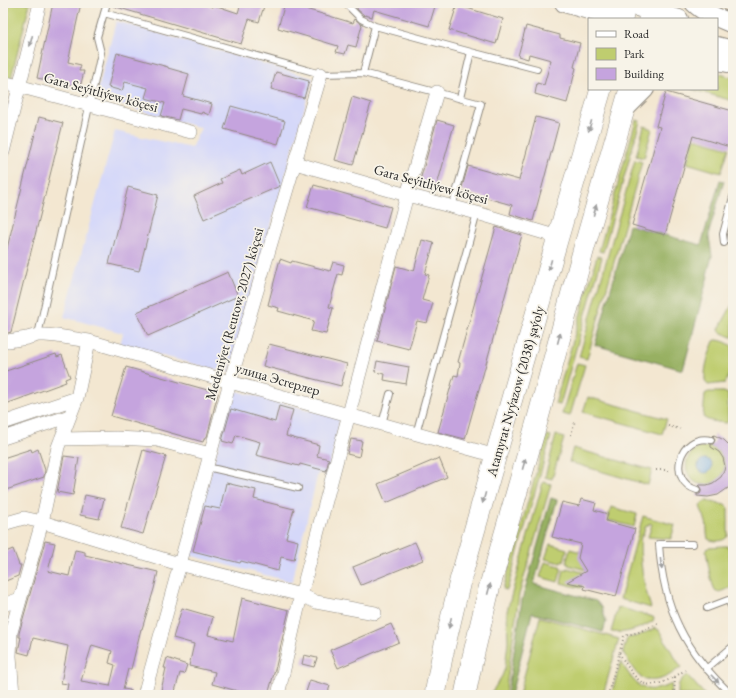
<svg xmlns="http://www.w3.org/2000/svg" width="736" height="698" viewBox="0 0 736 698" font-family="'EB Garamond',serif">
<rect width="100%" height="100%" fill="#f7f3e8"/>
<filter id="ink" filterUnits="userSpaceOnUse"><feTurbulence type="fractalNoise" baseFrequency=".025" numOctaves="2"/><feDisplacementMap in="SourceGraphic" scale="8" xChannelSelector="R" yChannelSelector="G"/><feConvolveMatrix kernelMatrix="1 2 1 2 8 2 1 2 1" color-interpolation-filters="sRGB"/></filter>
<filter id="wash" filterUnits="userSpaceOnUse"><feTurbulence type="fractalNoise" baseFrequency=".012" numOctaves="4" result="noise"/><feDisplacementMap in="SourceGraphic" scale="16" xChannelSelector="R" yChannelSelector="G"/><feGaussianBlur stdDeviation="0.9" result="paint"/><feColorMatrix in="noise" values="0 0 0 0 0 0 0 0 0 0 0 0 0 0 0 0 0 1.4 0 .05"/><feComposite in="paint" operator="in"/></filter>
<g filter="url(#wash)">
<rect width="100%" height="100%" fill="#f3e7d1"/>
<!-- built -->
<path fill="#d5d8f9" d="M116,21L313,78L229,373L120,345L123,333L64,317L115,131L191,148L201,128L96,98Z
M233,390L340,418L328,475L318,473L292,582L189,555Z"/>
<!-- green -->
<path fill="#bfcd6f" stroke="#757c4d" d="M3,3H30L3,110Z
M717,73L733,78V101L691,89H717Z
M636,120L640,121L603,252L599,251Z
M644,126L652,129L644,158L636,156Z
M694,138L729,148L721,173L687,163Z
M635,160L642,162L587,359L579,357Z
M597,256L602,257L560,405L555,404Z
M733,303V337H731L720,332L719,329Z
M716,340C721,340 729,343 733,347L728,378L725,383L708,385L706,383L705,381C704,367 709,354 714,341Z
M577,363L585,365L570,416L562,414Z
M709,392H724L728,394V421L727,423H726C718,422 709,422 703,417L705,394L706,393Z
M588,397L667,419L662,434L583,412Z
M547,435L551,436L507,590L503,589Z
M556,435L564,438L552,479L545,477Z
M701,447C726,442 734,478 710,484C686,490 676,455 701,447Z
M573,448L652,470L648,485L569,462Z
M543,482L551,484L519,595L505,695H490L502,676L505,668L508,642L507,611Z
M707,501L725,505L728,508V536C724,542 714,542 708,539C706,533 708,525 705,519C704,514 701,511 700,506L703,502Z
M611,507L637,514L634,527L608,520Z
M643,516L675,525L671,539L648,537L652,524L649,523V525H646L643,535H641C638,557 644,587 651,608L620,599Z
M550,544L567,549L564,562L562,561L561,563L545,559Z
M723,546H727L729,548C730,561 733,574 733,587L719,592C718,591 717,591 716,591C711,586 707,557 706,550L709,547Z
M570,549L591,555L586,570L568,565V563H566Z
M545,562L560,566V568H562L558,582L540,577Z
M567,568L586,573L581,588L561,583L564,569L566,570Z
M618,607L653,617L654,618L653,621C640,629 626,634 611,632Z
M540,617L619,639L603,695H519Z
M655,628L659,630L665,641L681,667C671,675 656,685 642,678C634,673 628,660 623,652L627,638L638,636Z
M621,662C636,685 642,697 672,684L670,695H611Z
M687,675L705,695H678C678,685 678,681 687,675Z"/>
<!-- forest -->
<path fill="#97b062" stroke="#616e46" d="M720,180L724,181L709,232V237L712,256L707,275L708,276L683,370L595,345L629,225L701,245Z
M551,498L557,500L534,584L596,601L602,607L606,622L603,632L532,613L511,695H507L522,600Z"/>
<!-- water -->
<path fill="#6fa8de" stroke="#4d6a84" d="M698 466a7 7 0 1 1 14 0a7 7 0 1 1-14 0Z"/>
<g id="blocks">
<!-- building -->
<path fill="#c5a4de" fill-rule="evenodd" d="M53,3H81L68,62L81,65L79,71H84L81,84L77,83L76,86L37,78Z
M114,3H201L213,7L214,5L238,13L241,3H265L259,22L249,19L241,44L113,6Z
M285,3L353,23L355,19L362,25L356,47L348,45L345,54L336,52L338,46L278,28Z
M358,3H436L429,26L374,10L372,17L365,15V16L357,9Z
M457,5L503,19L496,44L449,30Z
M526,26L560,35V38L580,43L574,67L576,68L567,103L535,94L537,83L544,85L551,60L529,54L528,59L518,56Z
M117,53L168,67V68L189,74L183,96L212,104L209,115L202,112L201,114L181,109L178,120L161,116L165,103L145,98L148,88L125,82L122,91L108,87Z
M276,72L309,81L304,98L271,89Z
M666,92L733,111V137L730,147L693,136L665,235L632,225L660,127L656,126Z
M352,97L371,103L353,165L335,160Z
M231,106L285,121L278,144L224,129Z
M39,117L63,123L11,332L8,333L3,332V265Z
M536,117L559,123L533,221L510,214L512,205L461,191L468,166L519,180Z
M437,120L454,125L436,189L419,184Z
M270,162L280,186L204,219L194,196L222,183L220,179L240,170L242,175Z
M314,185L391,207L385,228L307,207Z
M128,187L158,195L139,271L109,264Z
M496,227L522,235L465,439L438,432L454,375L458,376L460,363L458,362Z
M422,240L434,243L425,274L429,275L422,300L433,303L427,323L417,321L409,349L377,341L396,266L414,271Z
M280,259L291,263L292,261L330,271L333,262L344,265L342,275L338,274L329,307L333,308L326,334L311,331L314,321L278,311L279,308L268,305Z
M228,272L238,296L148,336L137,312Z
M269,344L347,364L341,386L263,366Z
M56,354L57,357L62,355L70,377L65,379L66,382L3,405V372Z
M377,361L409,367L406,384L384,380L385,374L375,372Z
M126,367L218,393L207,437H205L203,442L111,416Z
M279,406L293,410L286,436L319,445L317,456L329,459L326,471L300,464L299,466L256,455L260,442L236,435L233,444L222,441L231,409L275,422Z
M714,435L724,440L733,449V482L728,488L718,495L708,497L697,496V494H700L701,492V489L699,486L700,485H707L713,483L721,477L724,471L725,466L723,458L719,452L711,447V444H713L715,440L713,436Z
M351,439L362,441L359,457L347,454Z
M31,449L32,452L38,449L45,470L44,477L3,491V458Z
M143,450L166,456L143,534L121,528Z
M64,456L79,458L73,495L57,492Z
M439,458L447,477L386,503L378,484Z
M226,483L256,490L254,499L294,509L286,538L298,541L294,560L281,557L278,571L241,561L240,563L193,551L205,506L220,509Z
M85,495L104,499L99,519L80,515Z
M581,499L596,503L594,510L608,514L606,521L635,529L616,597L584,589L585,586L567,582L586,571L578,558L581,544L552,537L562,502L579,506Z
M45,541L55,543L48,571L69,576L75,550L85,552V555L158,572L154,589L142,629H141L131,669H128L123,689L130,690V695H66L68,684L61,683L68,646L33,638L29,655L18,652L21,637H19V633ZM92,645L112,651L109,663L115,665L110,686L81,681Z
M415,542L423,560L361,585L353,567Z
M13,549L19,565H21L18,576L3,582V553Z
M242,598L289,610L276,666L268,695H240L241,692L212,684L215,672L189,666L194,644L173,638L182,608L213,617L208,635L233,641Z
M391,624L399,642L338,668L330,650Z
M304,655L317,658L314,667L302,664Z
M167,658L187,665L184,674L180,673L174,695H160L166,668H164Z
M310,680L330,686L327,695H305Z"/>
</g>
</g>
<g filter="url(#ink)">
<use href="#blocks" fill-opacity="0" stroke="#8f897e" stroke-width="1"/>
<g fill="none" stroke-linecap="round" stroke-linejoin="round">
<!-- lane casing -->
<g stroke="#8f897e" stroke-width="8">
<path id="lane" d="M345,3L361,19L375,26L363,73
M104,13L321,74L363,73L481,104L452,207
M375,26L471,52L460,98
M471,52L537,69
M724,243L723,234L733,197
M38,335L101,53L97,37L107,3
M382,424L390,394
M416,434L477,213
M207,467L298,488
M697,490C666,481 679,433 711,440
M693,544H659C663,608 685,652 732,695
M707,608L728,600L733,610
M706,669L732,647"/>
</g>
<!-- street casing -->
<g stroke="#8f897e" stroke-width="14">
<path id="street" d="M3,82L191,132
M3,152L40,3
M295,163L407,195L477,213L558,237
M3,340L8,341L27,338L38,335H45L57,336L89,341L230,382L496,456
M3,423L77,398
M3,438L70,416
M61,439L116,438L157,440L210,454
M3,524L24,518L42,522L179,564L301,595L316,602L375,613
M3,605L20,599
M13,695L10,656L11,632L42,522L58,447L77,398L89,341
M144,695L230,382L321,74
M278,695L301,595L407,195L437,92"/>
</g>
<!-- secondary casing -->
<g stroke="#8f897e" stroke-width="20">
<path id="secondary" d="M564,3L620,19
M623,3L679,19
M694,3C705,14 719,18 733,24
M717,46L733,50
M717,61L733,64
M625,109L645,89"/>
</g>
<!-- primary casing -->
<g stroke="#8f897e" stroke-width="22">
<path id="primary" d="M622,19L626,3
M649,19L654,3
M435,695L442,657L460,581L558,237L601,89
M465,695L472,661L489,589L538,418L584,248L630,89"/>
</g>
<!-- path -->
<path stroke="#8f897e" stroke-width="2" stroke-dasharray="1 3" stroke-linecap="butt" d="M668,426L680,429
M571,435L575,420
M656,470H670
M619,653C625,662 631,674 640,681C652,691 674,678 685,670
M608,695L624,636L639,632L659,623
M674,695L675,677"/>
<!-- lane -->
<use href="#lane" stroke="#fff" stroke-width="6"/>
<!-- street -->
<use href="#street" stroke="#fff" stroke-width="13"/>
<!-- secondary -->
<use href="#secondary" stroke="#fff" stroke-width="18"/>
<!-- primary -->
<use href="#primary" stroke="#fff" stroke-width="21"/>
</g>
<!-- one-way arrows -->
<defs><path id="oneway-solid" d="M-6-.8H1V-3.2L6.5 0L1 3.2V.8H-6Z"/></defs>
<g fill="#a0a0a0">
<use href="#oneway-solid" transform="translate(31 41) rotate(104)"/>
<use href="#oneway-solid" transform="translate(590 126) rotate(106)"/>
<use href="#oneway-solid" transform="translate(595 210) rotate(-74)"/>
<use href="#oneway-solid" transform="translate(550 265) rotate(106)"/>
<use href="#oneway-solid" transform="translate(559 338) rotate(-75)"/>
<use href="#oneway-solid" transform="translate(524 464) rotate(-74)"/>
<use href="#oneway-solid" transform="translate(484 498) rotate(106)"/>
<use href="#oneway-solid" transform="translate(661 564) rotate(84)"/>
<use href="#oneway-solid" transform="translate(489 589) rotate(-75)"/>
<use href="#oneway-solid" transform="translate(450 623) rotate(103)"/>
<use href="#oneway-solid" transform="translate(715 679) rotate(46)"/>
</g>
</g>
<g text-anchor="middle" stroke-width="3.5" stroke-linejoin="round" paint-order="stroke">
<!-- street labels -->
<g font-size="14" fill="#2b2b2b" stroke="#f7f3e8">
<text transform="translate(101 92) rotate(15)" y="5">Gara Seýitliýew köçesi</text>
<text transform="translate(431 184) rotate(15)" y="5">Gara Seýitliýew köçesi</text>
<text transform="translate(234 314) rotate(-74)" y="5">Medeniýet (Reutow, 2027) köçesi</text>
<text transform="translate(278 379) rotate(16)" y="5">улица Эсгерлер</text>
<text transform="translate(515 391) rotate(-74)" y="5">Atamyrat Nyýazow (2038) şaýoly</text>
</g>
</g>
<!-- margin -->
<rect width="736" height="698" fill="none" stroke="#f7f3e8" stroke-width="16"/>
<!-- legend -->
<rect x="588" y="18" width="130" height="72" fill="#f7f3e8" stroke="#a5a39c"/>
<rect x="596" y="31" width="20" height="6" fill="#ffffff" stroke="#a5a39c"/>
<text x="624" y="38" font-size="12" fill="#2b2b2b">Road</text>
<rect x="596" y="48" width="20" height="12" fill="#bfcd6f" stroke="#a5a39c"/>
<text x="624" y="58" font-size="12" fill="#2b2b2b">Park</text>
<rect x="596" y="68" width="20" height="12" fill="#c5a4de" stroke="#a5a39c"/>
<text x="624" y="78" font-size="12" fill="#2b2b2b">Building</text>
</svg>
